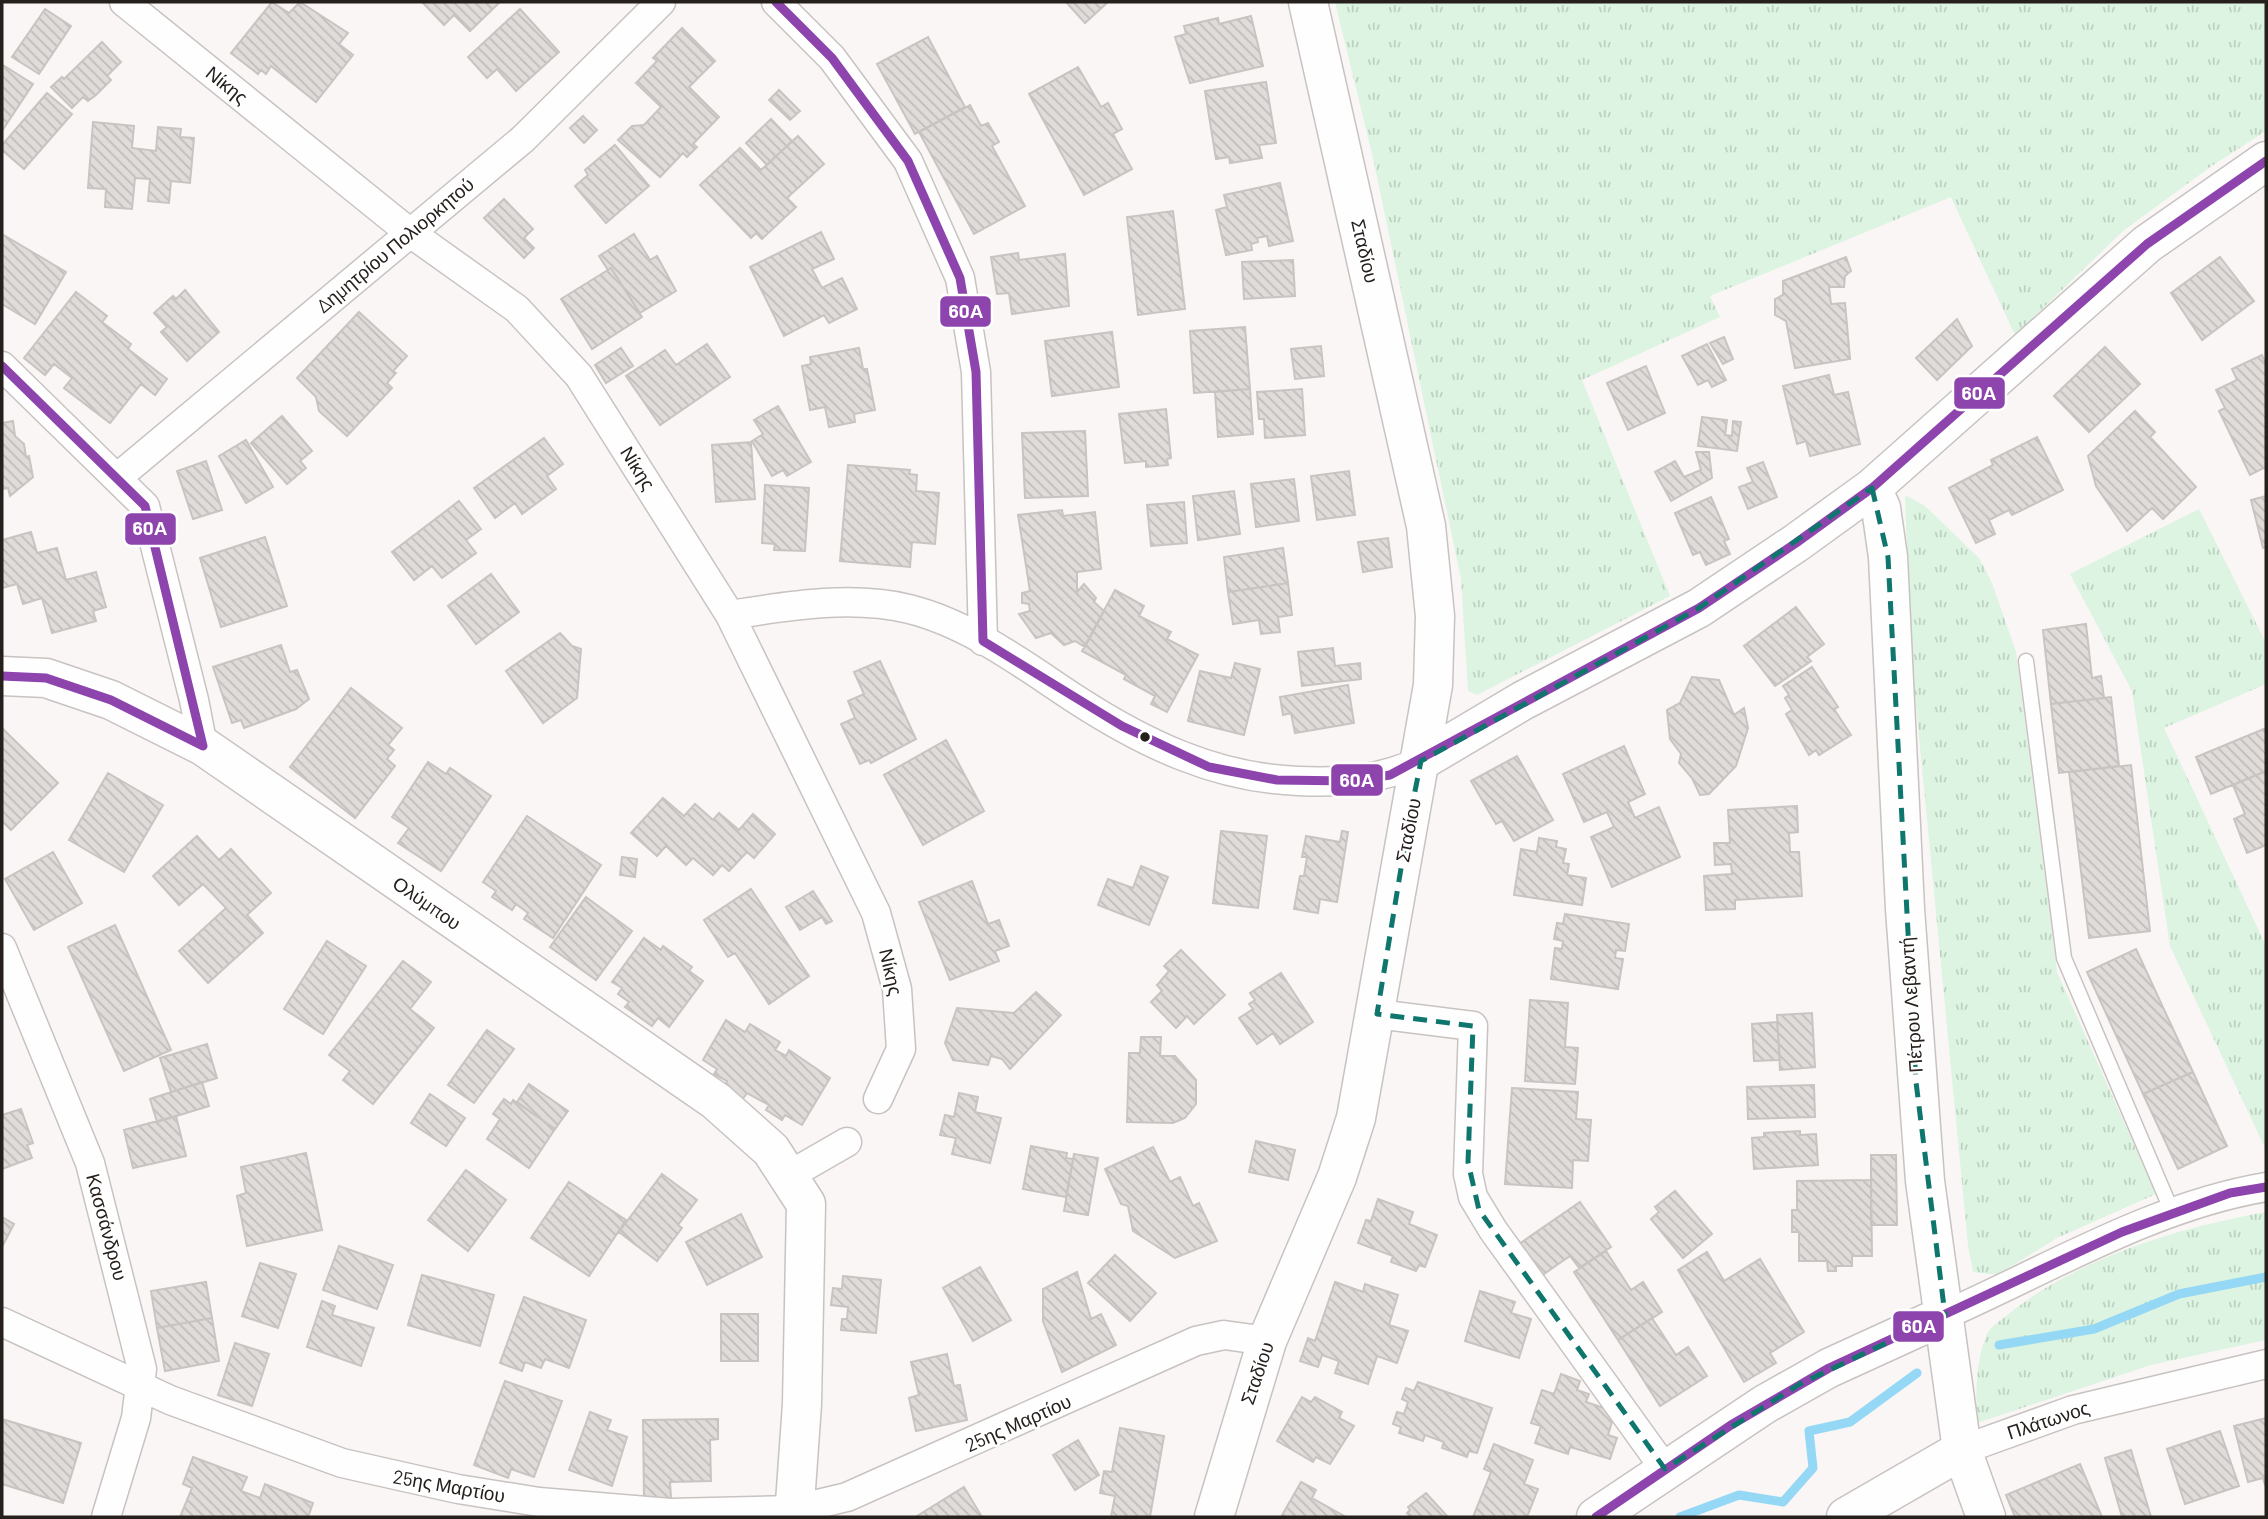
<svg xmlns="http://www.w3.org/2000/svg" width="2268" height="1519" viewBox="0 0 2268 1519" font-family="Barlow,sans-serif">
<defs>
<pattern id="grass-tufts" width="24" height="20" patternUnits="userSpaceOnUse" patternTransform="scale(1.75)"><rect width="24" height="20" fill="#dcf4e1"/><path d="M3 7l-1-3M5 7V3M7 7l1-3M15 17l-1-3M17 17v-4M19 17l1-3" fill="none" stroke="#bdd1c1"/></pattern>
<pattern id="building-back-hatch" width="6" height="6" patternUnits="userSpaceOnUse" patternTransform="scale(1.75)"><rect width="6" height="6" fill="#e0dcd9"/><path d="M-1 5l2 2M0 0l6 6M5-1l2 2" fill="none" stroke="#c0bcba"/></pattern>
</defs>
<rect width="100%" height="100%" fill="#faf6f5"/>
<!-- grass -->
<path fill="url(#grass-tufts)" d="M1335,2H2266V131L2213,165L2123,231L2015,335L1951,197L1710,296L1720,317L1582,380L1670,596L1477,695L1468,691L1461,579L1373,158Z
M1905,495L1925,506L1979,558L1992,583L2016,652L2057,972L2156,1194L2057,1238L1997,1275L1973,1272L1968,1245L1910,643Z
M2199,509L2266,643V684L2164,728L2266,946V1150L2170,946L2132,691L2070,574Z
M2266,1212V1340L2151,1365L1977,1423C1976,1394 1975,1362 1987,1334C1990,1327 2000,1321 2006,1316C2077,1258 2177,1228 2266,1212Z"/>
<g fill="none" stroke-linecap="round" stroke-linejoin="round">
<!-- stream -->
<path stroke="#94d8f5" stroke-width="9" d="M1999,1345L2094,1329L2179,1294L2266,1277
M1680,1517L1739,1495L1783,1502L1813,1468L1809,1431L1850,1422L1917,1373"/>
</g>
<!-- building -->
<path fill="url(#building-back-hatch)" stroke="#c8c4c1" stroke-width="2" d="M272,2L289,13L300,2L348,33L339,44L353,55L316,102L271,66L266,74L261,70L258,74L231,53Z
M422,2H500L470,31L454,15L444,25Z
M1066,2H1108L1085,23Z
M45,9L71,26L39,74L12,57Z
M520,9L559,52L516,91L497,69L487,78L468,57Z
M1251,16L1263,66L1190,83L1175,37L1186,34L1184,26L1218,18L1219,24Z
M682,28L715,61L689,87L719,117L693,144L697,147L687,157L683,153L660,177L618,140L632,126L644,125L661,107L636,83L657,61L653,58Z
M928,37L965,107L915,134L877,64Z
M102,42L121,62L107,76L111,80L96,95L88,101L83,97L72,108L51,87L62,77L64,79Z
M3,65L33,84L2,131V67Z
M1078,67L1101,107L1108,103L1122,129L1113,134L1132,169L1084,195L1029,94Z
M1266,82L1276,143L1259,145L1262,158L1230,163L1229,157L1216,159L1205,91Z
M779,90L800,111L790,120L769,100Z
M47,93L72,114L24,169L2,150V145Z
M970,105L981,126L988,123L999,142L992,146L1025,206L974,234L919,132Z
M583,116L597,130L584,143L570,128Z
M771,119L792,141L767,165L746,143Z
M93,122L134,126L132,148L156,151L158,127L181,129L180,137L194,138L190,183L171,181L169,203L148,201L150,179L135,178L132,209L105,207L106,189L88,188Z
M798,136L824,164L787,198L796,207L762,239L756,233L751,238L700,185L740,148L761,170Z
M615,145L649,186L606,223L575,186L588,175L585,170Z
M1280,183L1293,241L1269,246L1267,236L1257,238L1258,242L1251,244L1252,250L1226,255L1216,210L1227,207L1224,195Z
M504,199L533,229L524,238L534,248L524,258L484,218Z
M1173,211L1185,309L1138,315L1127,217Z
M821,232L834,259L812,269L822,288L842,278L857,309L829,323L824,315L784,336L750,267Z
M2,234L66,272L35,324L2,304Z
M634,234L650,260L657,256L676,291L640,313L611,268L608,270L599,256Z
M1018,253L1019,260L1065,254L1069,306L1012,314L1009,293L997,294L991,257Z
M1846,257L1851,271L1845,276L1844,287H1829L1831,304L1845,303L1850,359L1795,368L1786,321L1775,315V299L1783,295V281Z
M2220,257L2254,301L2202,340L2171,293Z
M1293,260L1295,296L1244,299L1242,262Z
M611,268L642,317L592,349L561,299Z
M185,290L219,332L187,361L161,332L167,327L154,313L173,296L176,299Z
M76,292L107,316L102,322L131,344L128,349L167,379L155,395L141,384L110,423L64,388L72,378L54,364L45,375L24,358Z
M359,312L407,356L393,371L396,373L387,383L392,388L347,436L319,411L316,397L297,378Z
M1957,319L1972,346L1937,380L1916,358Z
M1245,327L1250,389L1194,393L1190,331Z
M1112,332L1119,387L1052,396L1045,341Z
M1724,337L1733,359L1723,364L1710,343Z
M707,344L730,377L660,425L626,376L665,350L676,365Z
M1707,344L1726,380L1712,387L1708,380L1698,385L1682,356Z
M1321,346L1324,376L1295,379L1291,349Z
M2105,347L2140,384L2089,432L2054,396Z
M621,348L633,366L606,383L595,365Z
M859,348L863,369H867L875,410L854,414L855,422L829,427L825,407L810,410L802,366L811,364L810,357Z
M2262,355L2266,365V467L2250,475L2219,411L2225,408L2216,390L2237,380L2232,369Z
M1646,366L1665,413L1628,430L1607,383Z
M1829,375L1834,395L1848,392L1860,444L1810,456L1806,441L1797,444L1783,386Z
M1250,389L1253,434L1218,437L1215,392Z
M1302,389L1305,435L1265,438L1264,419H1259L1257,392Z
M778,406L811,462L787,476L783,470L772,476L752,441L763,434L754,420Z
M1166,409L1171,458L1167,459L1168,465L1146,467V461L1125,463L1119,414Z
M2135,411L2155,432L2150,437L2196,487L2163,519L2152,508L2127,531L2096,486L2088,456Z
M282,416L312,451L300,461L306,468L287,484L251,443Z
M1702,417L1727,420L1725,435L1732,436L1733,421L1741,422L1737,451L1698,446Z
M13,421L15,436L24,444L26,457L29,456L33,477L10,496L8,488L2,489V423Z
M1085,431L1088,496L1025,498L1022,433Z
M2037,437L2063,490L2012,515L2009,510L1989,520L1995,534L1976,543L1949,488L1993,465L1991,460Z
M544,438L563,464L547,476L556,489L522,514L515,503L495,518L474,488Z
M246,440L273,487L246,503L219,456Z
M751,442L755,499L716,502L712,445Z
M1696,452H1709L1712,478L1671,501L1655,472L1675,461L1684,477L1701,470Z
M206,461L222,510L193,519L177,471Z
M1763,462L1777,497L1748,509L1739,487L1753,482L1747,468Z
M848,465L910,470L909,474L917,475L916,491L939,493L935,544L912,542L910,567L840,561Z
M1349,471L1355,515L1317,520L1311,476Z
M1294,479L1299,521L1256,527L1251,484Z
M765,485L809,488L805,551L774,550L775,544L762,543Z
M1234,491L1240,534L1198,540L1193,496Z
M2266,496V547L2263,548L2251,500Z
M1711,497L1729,539L1724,541L1730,554L1706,565L1700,552L1693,555L1675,513Z
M459,501L481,529L466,540L476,553L442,578L432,566L414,580L392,552Z
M1184,502L1187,543L1151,546L1147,505Z
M1062,510L1063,516L1095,512L1101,569L1077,572V592L1084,584L1096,598L1094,602L1104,611L1085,647L1075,641L1064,645L1051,633L1036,638L1019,614L1030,611L1029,604L1022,603V593L1030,591L1018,515Z
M31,532L37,553L57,548L66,580L96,572L106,607L93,611L96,621L52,633L42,598L23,604L17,584L2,588V540Z
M265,537L287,606L221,627L200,558Z
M1388,538L1392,567L1363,572L1358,542Z
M1283,548L1288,583L1228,592L1224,557Z
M491,574L519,612L476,644L448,606Z
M1288,583L1292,615L1278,617L1280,632L1261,634L1259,620L1233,624L1228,592Z
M1115,590L1144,606L1139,616L1171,632L1167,639L1198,655L1167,712L1151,704L1155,696L1124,679L1126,675L1082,651Z
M1796,607L1824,644L1807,657L1811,661L1775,686L1744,646Z
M2086,624L2092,678L2101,676L2104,698L2051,704L2043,630Z
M560,633L572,646L581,649L577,698L543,723L506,671Z
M281,645L290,672L297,670L309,699L296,709L244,728L241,720L232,723L213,667Z
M1333,648L1335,666L1360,663L1361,679L1302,686L1298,652Z
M880,661L916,739L871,763L869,760L860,764L841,724L855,718L848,701L864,694L854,672Z
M1235,663L1260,669L1244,735L1188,721L1200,671L1231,678Z
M1812,667L1838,707L1834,709L1851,735L1819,755L1816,750L1809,755L1786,714L1792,710L1785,698L1789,695L1783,686Z
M1692,677L1719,680L1734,715L1744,708L1748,728L1736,766L1709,794L1700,795L1692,778L1679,763L1681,754L1670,739L1667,710L1680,703Z
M1348,685L1354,723L1295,733L1291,713L1283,715L1280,697Z
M351,688L402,728L388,745L394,750L387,759L395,766L355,818L290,767Z
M2111,697L2119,766L2059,773L2051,704Z
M2,728L58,783L11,830L2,821Z
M2266,728V771L2211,794L2196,757Z
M946,740L984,811L923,845L884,775Z
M1624,746L1645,794L1628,802L1635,818L1659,807L1680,857L1612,887L1591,837L1614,827L1607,812L1584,822L1563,774Z
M1517,756L1553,820L1514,841L1502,821L1496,824L1471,781Z
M428,762L446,774L450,768L491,796L441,871L398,843L409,828L392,817Z
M2131,765L2150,931L2089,938L2069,772Z
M2266,771V845L2247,853L2234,819L2245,814L2233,785Z
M108,773L163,805L124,872L69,840Z
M663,798L684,816L695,804L713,820L719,813L739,830L753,814L775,834L754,858L747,852L729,871L722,865L713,875L693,858L686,865L666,846L657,856L631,833Z
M1797,806L1798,832L1789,833L1790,852H1799L1802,896L1735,900V909L1706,910L1704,876L1732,874L1731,864L1715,865L1714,843H1730L1728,810Z
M527,816L601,865L553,938L524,919L528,913L516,904L512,910L492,897L496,891L483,882Z
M1221,831L1267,836L1258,908L1213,903Z
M1342,831L1348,832L1337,902L1320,899L1318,913L1294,909L1300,876H1304L1307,857H1302L1306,836L1340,842Z
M197,836L219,860L231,849L271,893L247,915L263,933L208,983L179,951L226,908L203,884L179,905L153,876Z
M1539,838L1557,841L1556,847L1566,849L1563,863L1569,864L1567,875L1586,878L1582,905L1514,895L1521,849L1537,852Z
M53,852L82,903L34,930L5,879Z
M622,857L637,859L635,877L620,875Z
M1141,866L1168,877L1149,925L1098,905L1108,879L1133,888Z
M972,881L988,924L999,920L1009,946L995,951L999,961L950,980L919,902Z
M751,889L809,976L769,1004L735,953L728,957L704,920Z
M813,891L832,921L826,924L822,917L800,930L786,907Z
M586,897L632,931L596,980L550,947Z
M1565,914L1629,924L1625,951L1616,950L1615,958L1623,959L1618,989L1551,979L1555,948L1562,949L1563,941L1554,939L1557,923L1563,924Z
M115,925L171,1050L124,1071L68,947Z
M644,938L661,950L663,946L692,967L689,971L703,981L669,1027L658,1018L652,1026L625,1007L629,1002L618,994L622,988L612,982Z
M327,941L366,966L323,1034L284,1009Z
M2136,949L2193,1072L2143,1094L2087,972Z
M1181,950L1225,995L1194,1024L1187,1016L1176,1028L1151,1002L1162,991L1157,985L1169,971L1164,966Z
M403,961L431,982L410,1009L434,1028L373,1104L343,1080L350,1071L329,1055Z
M1281,973L1313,1022L1280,1044L1273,1033L1257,1044L1239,1018L1253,1009L1249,1004L1255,1000L1250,993Z
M1036,992L1061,1015L1010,1069L1002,1059L991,1056L988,1065L953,1060L945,1043L957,1008L1014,1013Z
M1530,1000L1568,1003L1565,1047L1578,1048L1575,1084L1525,1081Z
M1812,1013L1815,1067L1780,1070L1777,1015Z
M726,1020L745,1032L750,1024L780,1042L775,1050L786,1056L789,1050L830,1078L802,1125L785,1115L782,1120L766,1110L769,1105L747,1093L742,1100L723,1089L727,1081L714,1074L717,1069L703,1060Z
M1777,1022L1780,1060L1754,1061L1752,1024Z
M487,1030L514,1049L474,1103L448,1085Z
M1141,1037H1161L1160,1056H1175L1196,1080V1104L1185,1118L1173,1123L1127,1122L1129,1053H1140Z
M207,1044L217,1078L171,1092L160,1058Z
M2193,1072L2227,1146L2178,1169L2143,1094Z
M202,1082L209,1106L157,1122L150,1099Z
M529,1084L568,1111L555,1129L517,1102Z
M1814,1085L1815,1117L1748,1119L1747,1087Z
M1512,1088L1578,1092L1576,1119L1591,1120L1588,1161L1573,1160L1572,1188L1505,1184Z
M959,1093L978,1097L975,1112L1001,1118L990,1163L952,1154L956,1138L940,1135L945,1115L954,1117Z
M430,1094L465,1118L446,1146L411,1123Z
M504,1099L511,1104L513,1100L555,1129L529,1168L487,1139L500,1119L493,1114Z
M21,1109L33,1143L27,1145L32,1158L2,1169V1115Z
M176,1116L186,1156L133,1168L124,1130Z
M1800,1131V1135L1816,1134L1818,1165L1754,1169L1752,1138L1764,1137V1133Z
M1256,1141L1295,1150L1288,1180L1249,1172Z
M1031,1146L1067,1153L1066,1158L1073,1159L1066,1197L1023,1189Z
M1153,1147L1170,1182L1180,1177L1193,1206L1199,1203L1217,1241L1175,1258L1133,1231L1128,1206L1121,1204L1105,1169Z
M306,1153L322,1230L247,1246L237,1196L246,1193L241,1167Z
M1074,1154L1098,1158L1088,1215L1064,1211Z
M1871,1155H1896L1897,1225H1871Z
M466,1170L506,1200L468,1251L428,1220Z
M662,1174L697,1200L678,1225L682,1228L657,1261L619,1232Z
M1871,1180L1872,1256H1852V1266H1836V1271H1828L1827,1261H1799V1232H1792V1210H1797V1181Z
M569,1182L626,1220L589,1276L531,1238Z
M1675,1191L1712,1234L1683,1258L1651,1219L1659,1212L1655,1207Z
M1378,1199L1413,1212L1409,1224L1437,1235L1425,1267L1419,1265L1416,1271L1391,1262L1393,1256L1358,1243L1366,1220L1371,1221Z
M1580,1202L1611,1247L1579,1268L1570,1256L1541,1276L1519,1244Z
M741,1214L762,1257L707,1285L686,1242Z
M2,1217L14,1224L2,1247Z
M339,1246L393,1265L377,1309L323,1290Z
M1606,1251L1631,1290L1643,1282L1662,1312L1618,1340L1574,1272Z
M1707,1252L1724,1281L1760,1259L1804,1332L1770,1353L1776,1363L1744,1382L1678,1270Z
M1115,1255L1156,1293L1130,1321L1088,1283Z
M260,1263L296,1274L278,1328L242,1316Z
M980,1267L1011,1320L973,1341L943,1288Z
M1077,1272L1091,1319L1101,1314L1116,1345L1062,1372L1043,1321V1289Z
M422,1275L494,1295L480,1346L408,1325Z
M843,1276L881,1280L876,1333L841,1330L842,1319H847L848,1307L831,1305L833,1288L842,1289Z
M206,1282L212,1318L157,1328L151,1291Z
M1335,1282L1363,1292L1365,1284L1398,1295L1389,1325L1408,1331L1397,1363L1377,1356L1368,1384L1335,1373L1339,1361L1322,1355L1318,1367L1300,1361L1308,1338L1315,1341Z
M1480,1291L1515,1302L1511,1313L1531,1319L1519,1358L1465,1341Z
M524,1297L586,1320L569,1368L545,1359L541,1368L525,1362L522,1371L500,1363Z
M322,1301L335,1306L332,1315L374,1328L361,1366L307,1347Z
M721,1314H758V1361H721Z
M212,1318L219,1361L165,1371L157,1328Z
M1652,1318L1676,1355L1688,1347L1707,1376L1660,1406L1618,1340Z
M235,1343L269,1354L252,1406L218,1395Z
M947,1354L954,1386L960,1385L967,1420L916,1431L909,1398L919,1395L911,1362Z
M1561,1374L1580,1381L1577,1390L1589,1394L1586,1402L1615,1412L1608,1435L1617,1438L1610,1459L1570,1447L1568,1454L1535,1443L1541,1426L1531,1423L1542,1390L1554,1394Z
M505,1381L562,1401L534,1477L511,1469L508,1478L474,1465Z
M1418,1382L1492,1408L1477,1453L1469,1451L1467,1457L1442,1448L1444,1442L1425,1435L1423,1441L1399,1433L1401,1427L1393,1424L1397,1412L1404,1414L1408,1402L1402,1399L1406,1388L1414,1391Z
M1302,1397L1311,1402L1315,1397L1342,1412L1339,1418L1354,1426L1330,1464L1316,1457L1313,1462L1277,1441Z
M590,1412L611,1420L607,1430L627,1437L612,1486L569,1470Z
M2266,1418V1485H2265L2263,1478L2248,1482L2234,1426Z
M2,1419L81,1443L63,1503L2,1484Z
M718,1419V1439L710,1440L711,1481L670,1482L671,1498H644L643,1420Z
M1120,1428L1164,1436L1150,1517H1111L1115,1496L1100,1493L1104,1471L1112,1472Z
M2220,1431L2239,1486L2185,1504L2167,1449Z
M1078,1440L1099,1475L1075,1490L1053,1455Z
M1494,1444L1533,1460L1524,1484L1538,1489L1527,1517H1473L1491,1472L1484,1469Z
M2131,1450L2151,1517H2122L2105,1458Z
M193,1457L247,1477L241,1491L260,1498L265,1484L313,1503L308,1517H180L192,1488L183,1484Z
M2080,1464L2102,1517H2015L2006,1495Z
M1301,1482L1316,1490L1312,1498L1346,1517H1281Z
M964,1487L982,1517H917V1516Z
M1426,1493L1448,1517H1411L1407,1513L1410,1510L1408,1507Z"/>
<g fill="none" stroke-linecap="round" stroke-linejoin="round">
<!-- lane casing -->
<g stroke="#c8c3c1" stroke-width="17">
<path id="lane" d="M2026,661L2064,958L2173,1214"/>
</g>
<!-- street casing -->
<g stroke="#c8c3c1" stroke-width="31">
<path id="street" d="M124,2L409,232L517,309L579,376L730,615L876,913L897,989L901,1049L878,1099
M776,2L832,58L908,161L960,278L976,372L983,641
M2,366L145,506L194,700L203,746
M118,477L523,139L661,2
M730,615C788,606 851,595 909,609C970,624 1025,666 1077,700C1145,744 1216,778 1298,781C1343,783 1380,780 1421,761
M2,948L90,1163L142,1369L136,1418L106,1517
M1377,1014L1473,1026L1468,1174L1473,1197L1493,1230L1665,1469
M788,1176L847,1142
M1945,1315C2049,1269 2153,1206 2266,1187
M2,1322L170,1400L342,1463L458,1489L539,1502L670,1513L792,1510L847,1497L1196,1341L1224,1335L1267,1341
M1962,1450L2073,1410L2266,1364"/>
</g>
<!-- secondary casing -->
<g stroke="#c8c3c1" stroke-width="41">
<path id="secondary" d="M1872,488L1881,508L1888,557L1905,909L1925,1181L1962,1450L1986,1517
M2,676L46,678L111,700L203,746L716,1101L771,1150L806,1204L802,1404L794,1517
M1421,761L1522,701L1699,608L1796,543L1872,488L2147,244L2266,161
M1214,1517L1267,1341L1337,1177L1356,1118L1433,685L1435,616L1426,526L1308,2
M1596,1517L1765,1404L1829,1368L1945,1315
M1846,1517L1962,1450"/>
</g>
<!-- lane -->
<use href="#lane" stroke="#fefefe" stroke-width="14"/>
<!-- street -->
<use href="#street" stroke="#fefefe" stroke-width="28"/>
<!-- secondary -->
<use href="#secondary" stroke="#fefefe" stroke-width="38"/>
<!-- bus-1 casing -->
<g stroke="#fff" stroke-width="14">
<path id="bus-1" d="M776,2L832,58L908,161L960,278L976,372L983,641L1122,726L1209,767L1277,780L1352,781L1390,775L1699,608L1796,543L1872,488L2147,244L2266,161
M2,366L145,506L203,746
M2,676L46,678L111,700L203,746
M1596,1517L1731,1425L1829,1368L2122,1232L2230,1193L2266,1187"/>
</g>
<!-- bus-1 -->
<use href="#bus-1" stroke="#8e44ad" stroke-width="9"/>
</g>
<!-- marked area -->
<path fill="none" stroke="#0f766e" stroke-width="5" stroke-dasharray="14 9" stroke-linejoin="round" d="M1872,488L1888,557L1916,1082L1945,1315L1800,1384L1665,1469L1479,1210L1468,1162L1473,1026L1377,1014L1408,826L1421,761L1699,608Z"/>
<!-- markers -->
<circle fill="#26201d" stroke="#fff" stroke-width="2.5" cx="1145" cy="737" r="6"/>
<g text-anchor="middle" stroke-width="5" stroke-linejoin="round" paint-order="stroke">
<!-- street labels -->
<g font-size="19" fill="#26201d" stroke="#fff">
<text transform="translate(227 85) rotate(39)" y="7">Νίκης</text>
<text transform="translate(395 245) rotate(-40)" y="7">Δημητρίου Πολιορκητού</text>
<text transform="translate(1365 251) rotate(77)" y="7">Σταδίου</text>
<text transform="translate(638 468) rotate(58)" y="7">Νίκης</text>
<text transform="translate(1408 830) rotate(-79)" y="7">Σταδίου</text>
<text transform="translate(427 903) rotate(35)" y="7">Ολύμπου</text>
<text transform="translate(891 972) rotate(77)" y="7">Νίκης</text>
<text transform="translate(1911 1005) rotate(-94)" y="7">Πέτρου Λεβαντή</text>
<text transform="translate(107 1227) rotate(75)" y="7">Κασσάνδρου</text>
<text transform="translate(1257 1373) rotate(-71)" y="7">Σταδίου</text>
<text transform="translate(2048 1420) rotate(-18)" y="7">Πλάτωνος</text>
<text transform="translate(1018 1423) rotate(-24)" y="7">25ης Μαρτίου</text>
<text transform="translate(449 1486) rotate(10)" y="7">25ης Μαρτίου</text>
</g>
</g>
<g stroke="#fff" stroke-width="2.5">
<rect x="939" y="295" width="53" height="33" rx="7" fill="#8e44ad"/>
<rect x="1953" y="376" width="53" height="34" rx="7" fill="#8e44ad"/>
<rect x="124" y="512" width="53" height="34" rx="7" fill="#8e44ad"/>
<rect x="1330" y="763" width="54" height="34" rx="7" fill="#8e44ad"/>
<rect x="1892" y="1310" width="53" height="33" rx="7" fill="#8e44ad"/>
</g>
<g font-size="19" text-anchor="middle" font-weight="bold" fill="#fff">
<text x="966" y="318">60Α</text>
<text x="1979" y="400">60Α</text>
<text x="150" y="535">60Α</text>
<text x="1357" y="787">60Α</text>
<text x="1919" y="1333">60Α</text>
</g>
<!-- border -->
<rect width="2268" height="1519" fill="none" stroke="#26201d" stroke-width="7"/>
</svg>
